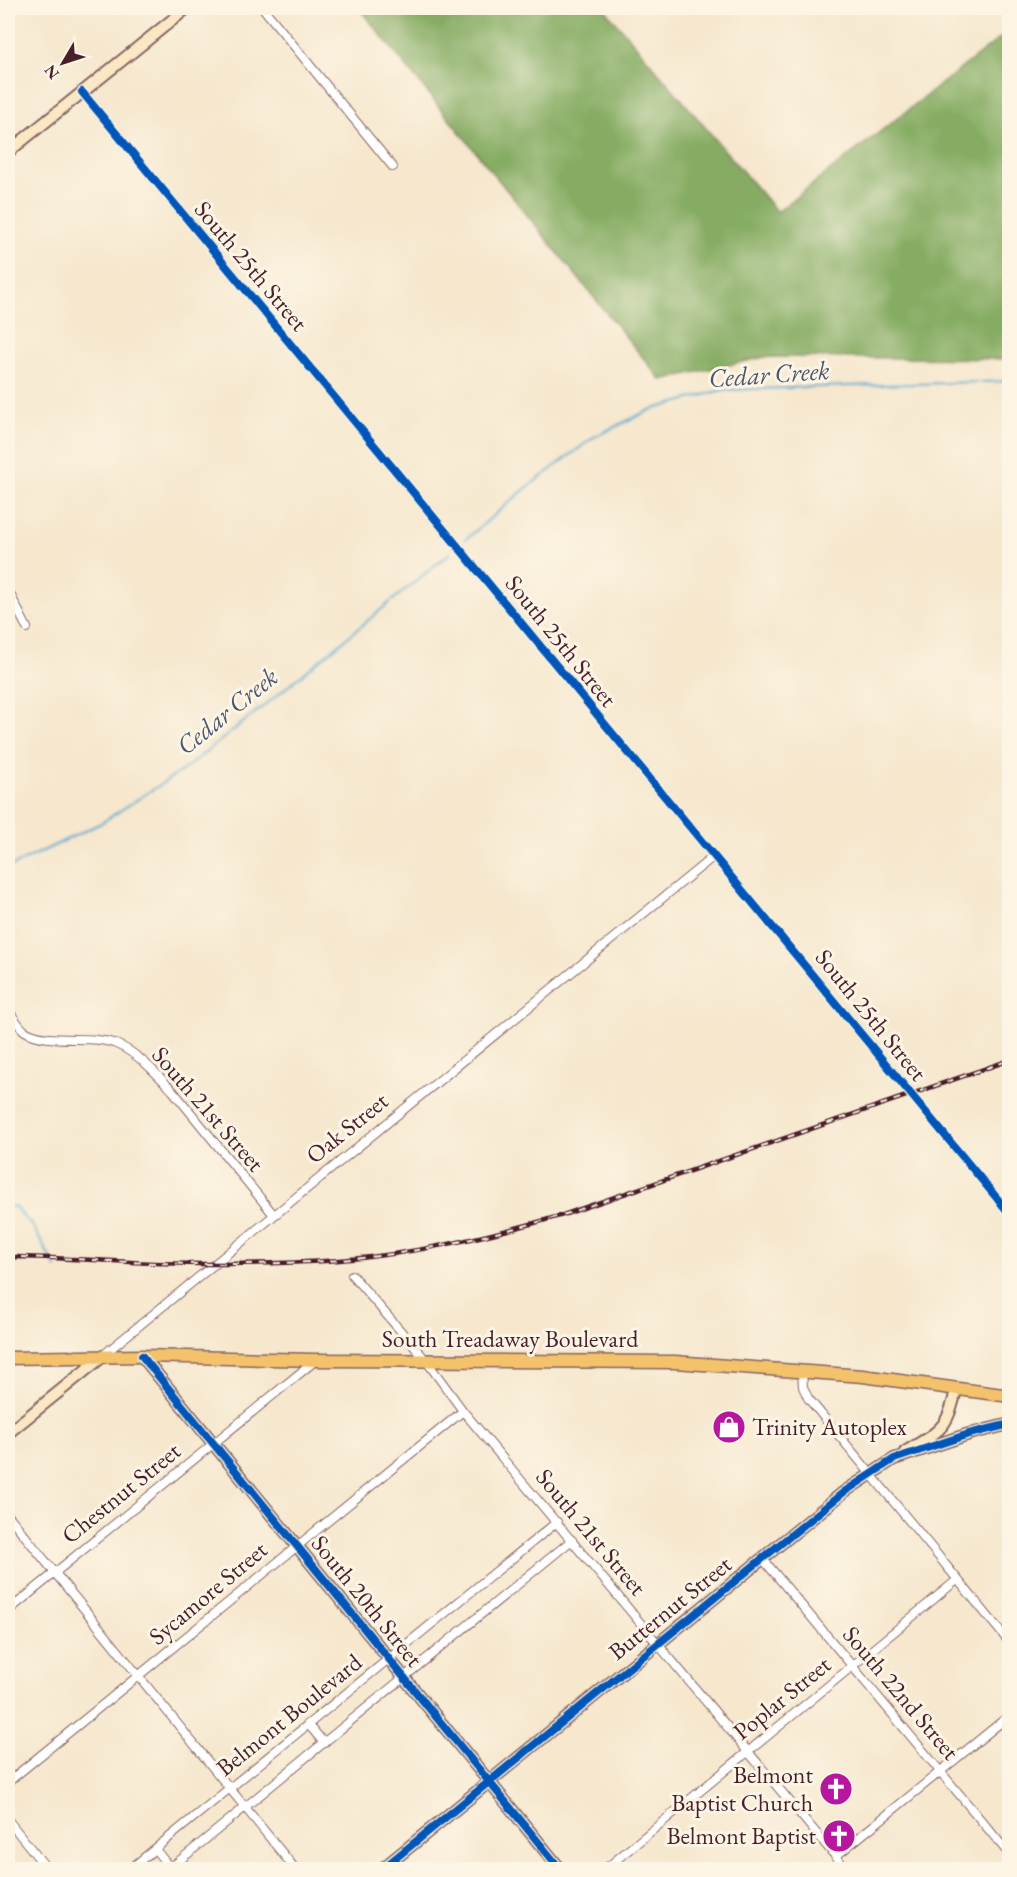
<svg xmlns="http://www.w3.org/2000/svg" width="1017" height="1877" viewBox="0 0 1017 1877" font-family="'EB Garamond',serif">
	<rect width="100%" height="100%" fill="#fcf5e5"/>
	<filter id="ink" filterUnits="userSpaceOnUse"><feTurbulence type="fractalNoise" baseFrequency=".0167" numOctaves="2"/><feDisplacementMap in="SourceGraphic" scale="12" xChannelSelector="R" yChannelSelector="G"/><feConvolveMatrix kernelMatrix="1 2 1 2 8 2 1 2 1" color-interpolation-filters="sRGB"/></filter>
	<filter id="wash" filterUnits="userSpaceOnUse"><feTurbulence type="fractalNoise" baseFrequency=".008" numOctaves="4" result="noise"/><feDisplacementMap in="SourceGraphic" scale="24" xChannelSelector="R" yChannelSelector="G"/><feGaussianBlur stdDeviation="1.35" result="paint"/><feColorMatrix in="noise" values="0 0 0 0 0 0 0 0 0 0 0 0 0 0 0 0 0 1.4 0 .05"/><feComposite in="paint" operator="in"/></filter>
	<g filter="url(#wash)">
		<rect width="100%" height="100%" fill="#f6e7cd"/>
		<path fill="#85ac62" stroke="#686646" stroke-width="1.5" d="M359,8H604L777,212L1009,31V359L765,357L661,380Z"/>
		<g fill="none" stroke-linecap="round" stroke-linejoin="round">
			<g stroke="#51a6cd" stroke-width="2">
				<path d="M466,539L525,489L594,437L650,410L722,390L1010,381"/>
				<path d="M8,868L101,823L186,768L270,701L450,553"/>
				<path d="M8,1207L14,1206L33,1227L56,1268"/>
			</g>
		</g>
	</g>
	<g filter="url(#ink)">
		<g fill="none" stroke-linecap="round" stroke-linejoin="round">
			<g stroke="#866564" stroke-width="10">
				<g id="street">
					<path d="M263,8L393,167"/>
					<path d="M82,92L1010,1214"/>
					<path d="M8,590L27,628"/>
					<path d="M8,1010C13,1016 19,1027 25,1031C47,1045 92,1034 116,1044C138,1053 157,1074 173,1091L274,1215"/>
					<path d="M352,1275L425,1359L463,1411L847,1870"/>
					<path d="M102,1356L714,856"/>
					<path d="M802,1372L803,1387L808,1398L1010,1643"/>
					<path d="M8,1515L296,1870"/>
					<path d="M762,1558L1010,1855"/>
					<path d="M8,1611L316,1360"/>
					<path d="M308,1724L324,1743"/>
					<path d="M8,1782L463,1411"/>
					<path d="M8,1820L48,1870"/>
					<path d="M155,1849L170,1868"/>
					<path d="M836,1856L1010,1715"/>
					<path d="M129,1870L557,1522"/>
					<path d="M168,1870L572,1540"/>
					<path d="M604,1870L957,1580"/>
				</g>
			</g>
			<g stroke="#866564" stroke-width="14">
				<g id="secondary">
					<path d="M8,152L187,8"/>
					<path d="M142,1356L561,1870"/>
					<path d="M8,1433L102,1357"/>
					<path d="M905,1452C938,1431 948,1431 956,1389"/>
					<path d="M381,1870L844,1492L894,1459L969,1434L1010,1424"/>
				</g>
			</g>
			<g stroke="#866564" stroke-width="15">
				<path id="primary" d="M8,1358L142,1356L316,1360L675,1362L863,1376L1010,1396"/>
			</g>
			<use href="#street" stroke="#fff" stroke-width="8"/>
			<use href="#secondary" stroke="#fae7c3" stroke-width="10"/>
			<use href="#primary" stroke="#f3c26a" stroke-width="12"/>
			<g stroke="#4a1f2b" stroke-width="4.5">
				<path id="rail" d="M8,1257C48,1257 89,1260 130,1262C200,1265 270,1265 340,1260C416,1254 490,1236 563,1215L1010,1060"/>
			</g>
			<use href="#rail" stroke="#fcf5e5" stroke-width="2" stroke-dasharray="7" stroke-linecap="butt"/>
			<g stroke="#fcf5e5" stroke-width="11">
				<g id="cycleway">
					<path d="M82,92L1010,1214"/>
					<path d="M142,1356L561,1870"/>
					<path d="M381,1870L844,1492L894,1459L969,1434L1010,1424"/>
				</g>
			</g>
			<use href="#cycleway" stroke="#0057b8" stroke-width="8"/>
		</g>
	</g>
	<defs>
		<g id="shop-disc" transform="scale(1.725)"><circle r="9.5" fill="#b5179e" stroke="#fcf5e5"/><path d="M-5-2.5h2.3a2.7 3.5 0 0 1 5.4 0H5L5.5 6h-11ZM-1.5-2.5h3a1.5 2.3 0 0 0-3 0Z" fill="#fff"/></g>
		<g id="church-disc" transform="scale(1.725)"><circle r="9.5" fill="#b5179e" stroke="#fcf5e5"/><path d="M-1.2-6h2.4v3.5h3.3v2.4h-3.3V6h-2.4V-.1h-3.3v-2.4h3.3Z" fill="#fff"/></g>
	</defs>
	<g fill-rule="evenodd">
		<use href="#shop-disc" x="729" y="1427"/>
		<use href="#church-disc" x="836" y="1789"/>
		<use href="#church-disc" x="839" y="1836"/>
	</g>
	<g text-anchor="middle" stroke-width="6" stroke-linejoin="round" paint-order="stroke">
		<g font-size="24" fill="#4a1f2b" stroke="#fcf5e5">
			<text transform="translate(251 266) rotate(50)" y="8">South 25th Street</text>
			<text transform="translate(561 641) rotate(51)" y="8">South 25th Street</text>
			<text transform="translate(871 1015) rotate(51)" y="8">South 25th Street</text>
			<text transform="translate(208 1109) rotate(49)" y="8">South 21st Street</text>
			<text transform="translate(347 1128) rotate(-39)" y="8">Oak Street</text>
			<text x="510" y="1347">South Treadaway Boulevard</text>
			<text transform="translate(121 1493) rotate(-39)" y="8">Chestnut Street</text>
			<text transform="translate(591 1532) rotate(50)" y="8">South 21st Street</text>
			<text transform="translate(208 1593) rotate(-40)" y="8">Sycamore Street</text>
			<text transform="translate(367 1601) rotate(51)" y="8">South 20th Street</text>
			<text transform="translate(670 1608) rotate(-39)" y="8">Butternut Street</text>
			<text transform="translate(901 1693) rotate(50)" y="8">South 22nd Street</text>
			<text transform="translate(782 1698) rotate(-39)" y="8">Poplar Street</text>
			<text transform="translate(289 1715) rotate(-39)" y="8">Belmont Boulevard</text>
		</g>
		<g font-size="24" fill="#4a1f2b" stroke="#fcf5e5" text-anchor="end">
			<text x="752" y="1435" text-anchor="start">Trinity Autoplex</text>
			<text x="813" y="1783">Belmont<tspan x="813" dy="28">Baptist Church</tspan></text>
			<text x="816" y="1844">Belmont Baptist</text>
		</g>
		<g font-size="26" font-style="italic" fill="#4d556c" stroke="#fcf5e5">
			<text transform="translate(769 374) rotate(-4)" y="9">Cedar Creek</text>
			<text transform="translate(227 711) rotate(-39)" y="9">Cedar Creek</text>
		</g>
	</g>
	<rect width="1017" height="1877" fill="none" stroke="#fcf5e5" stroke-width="30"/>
	<g transform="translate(63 63) rotate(231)" stroke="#fcf5e5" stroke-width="4.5" paint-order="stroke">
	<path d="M0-4.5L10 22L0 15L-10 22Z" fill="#4a1f2b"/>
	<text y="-9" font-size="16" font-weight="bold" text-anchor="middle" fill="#4a1f2b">N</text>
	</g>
</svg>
